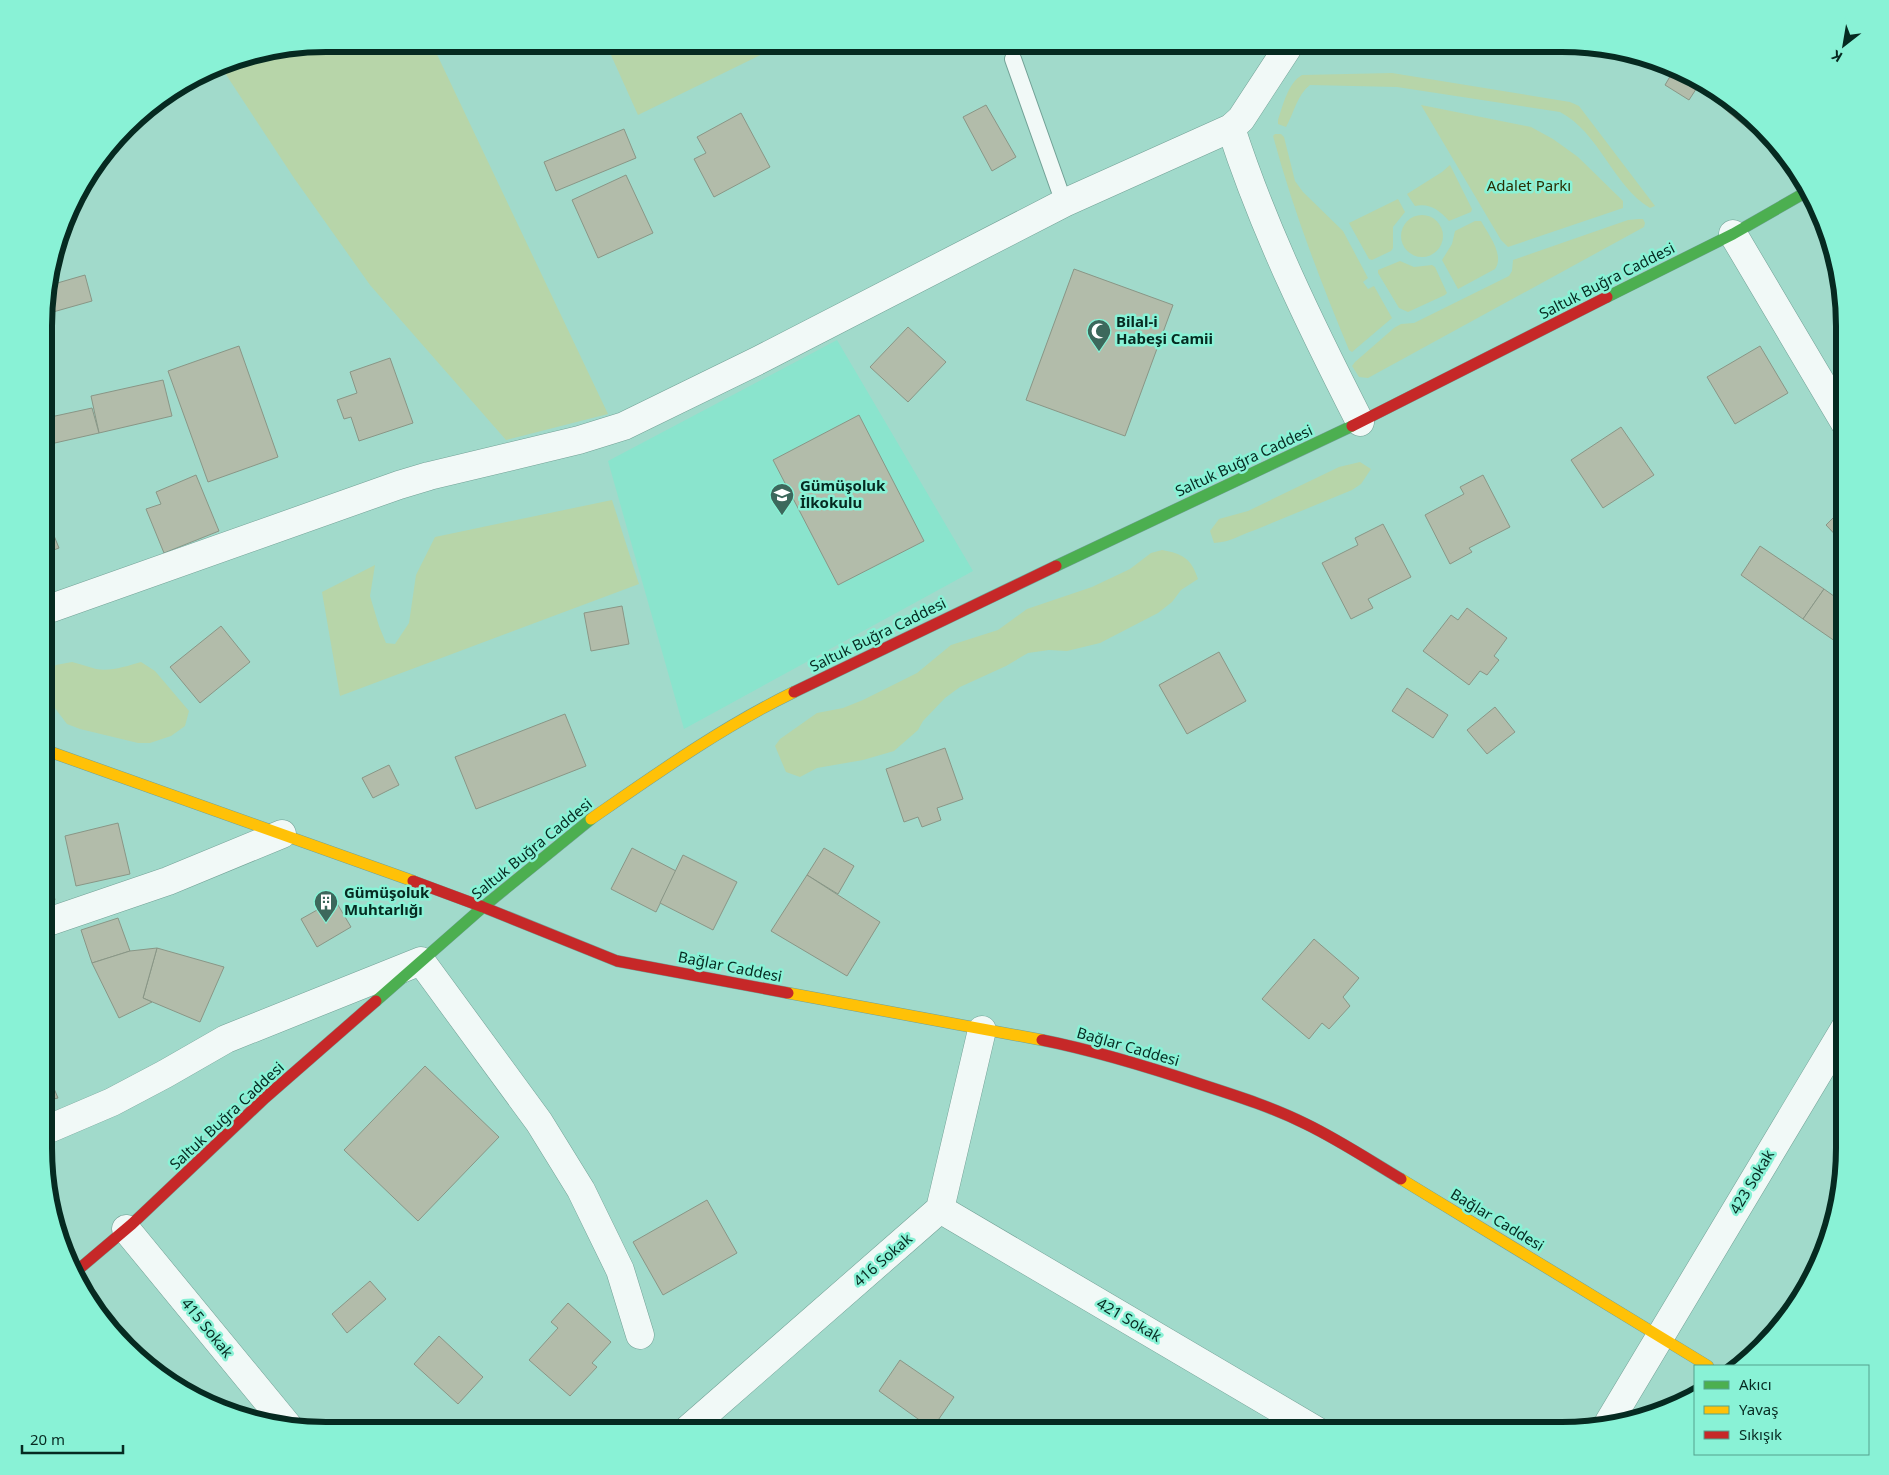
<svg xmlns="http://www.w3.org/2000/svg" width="1889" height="1475" viewBox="0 0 1889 1475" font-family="'Noto Sans',sans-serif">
	<rect width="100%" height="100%" fill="#a1dacb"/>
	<path fill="#8ae4cd" d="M837,340L973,571L684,729L608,461Z"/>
	<g fill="#b7d5a9">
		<path d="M327,44H432L608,414L506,440L370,285L294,178L221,67L235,59Z"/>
		<path d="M606,44H783L638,115Z"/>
		<path d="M1392,73L1570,102L1579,106L1655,206L1650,208C1613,186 1599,132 1560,112L1397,87L1310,85C1297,95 1294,113 1286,127L1278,124V120C1283,105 1288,83 1302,75Z"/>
		<path d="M1421,105L1531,127L1553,139L1578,157L1623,201V208L1508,247L1501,240Z"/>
		<path d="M1275,134H1281L1284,137L1295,181L1303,192L1343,231L1368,278L1363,282L1368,289L1374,286L1392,318L1352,352L1349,350C1320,280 1293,210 1273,136Z"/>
		<path d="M1450,165L1472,209L1471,212L1449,221C1439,210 1430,203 1415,206L1407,194L1442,172Z"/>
		<path d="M1398,199L1405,212L1393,227V248L1391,251L1372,260L1369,259L1349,223Z"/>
		<circle cx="1422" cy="236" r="21"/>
		<path d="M1639,219H1643L1645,223L1644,227L1368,378L1359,377L1352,366L1355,362L1394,328L1401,324L1414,323L1509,276L1512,271L1513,260L1628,220Z"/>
		<path d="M1475,221H1481C1488,234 1505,255 1495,269L1458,289L1442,260L1452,244L1455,231Z"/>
		<path d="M1400,261L1414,267L1432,265L1435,267L1447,293L1445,295L1408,312L1399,308L1378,273V270Z"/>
		<path d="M1360,462L1371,469L1361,484L1352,490L1255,530C1239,535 1232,542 1214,543L1210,531L1219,519L1248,511L1339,467Z"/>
		<path d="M612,500L639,584L340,696L322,592L375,565L370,596L379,626L386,643L395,644L409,623L416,575L435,537Z"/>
		<path d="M1162,550C1183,554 1191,558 1198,579L1181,590L1172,602L1158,613L1100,643L1067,651L1049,650L1028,653L1006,666L960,687L945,698L923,721L918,730L894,751L863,760L817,768L800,777L786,772L775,746L780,739L817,713L843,708L863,700L917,673L951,645L998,630L1027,609L1092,587L1130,569L1151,553Z"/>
		<path d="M72,662C81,664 88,667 96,669C110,672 127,666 141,662L155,671L189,711L185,726L171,736L150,743H138L80,729L67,724L45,695V675L56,665Z"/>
	</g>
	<g fill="#b2bcaa" stroke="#899686">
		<path d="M969,44H991L973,53Z"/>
		<path d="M1675,68L1700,83L1689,100L1665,85Z"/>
		<path d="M1719,95L1749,114L1763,132L1758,137L1714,100Z"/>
		<path d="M986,105L1016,157L992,171L963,117Z"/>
		<path d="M741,113L770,167L714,197L694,159L706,153L697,137Z"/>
		<path d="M624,129L636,158L556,191L544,162Z"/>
		<path d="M626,175L653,233L598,258L572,200Z"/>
		<path d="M1074,269L1173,305L1125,436L1026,400Z"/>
		<path d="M85,275L92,301L46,314L47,286Z"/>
		<path d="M908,327L946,362L908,402L870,367Z"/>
		<path d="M239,346L278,457L208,482L168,371Z"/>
		<path d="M1760,346L1788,393L1735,424L1707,377Z"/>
		<path d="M390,358L413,423L359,441L351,417L344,419L337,400L357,393L350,372Z"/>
		<path d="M163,380L172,416L99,433L91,396Z"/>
		<path d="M92,408L99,433L46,445V418Z"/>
		<path d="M859,415L924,541L838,585L773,460Z"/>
		<path d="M1621,427L1654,475L1603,508L1571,460Z"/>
		<path d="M196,475L219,531L164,553L146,509L161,504L156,492Z"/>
		<path d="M1483,475L1510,527L1469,548L1472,552L1450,564L1425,515L1464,494L1460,487Z"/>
		<path d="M1845,506V545L1826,525Z"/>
		<path d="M46,516L59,548L46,553Z"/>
		<path d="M1383,524L1411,577L1368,599L1373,608L1351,619L1322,563L1358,545L1355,538Z"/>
		<path d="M1760,546L1824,589L1803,619L1741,575Z"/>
		<path d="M1824,589L1845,604V648L1803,619Z"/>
		<path d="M622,606L629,644L591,651L584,613Z"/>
		<path d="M1467,608L1507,638L1494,656L1499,660L1487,675L1480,671L1469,685L1423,651L1451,615L1458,620Z"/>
		<path d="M221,626L250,662L200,703L170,667Z"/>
		<path d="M1219,652L1246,701L1187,734L1159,685Z"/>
		<path d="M1407,688L1448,715L1433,738L1392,711Z"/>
		<path d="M1495,707L1515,732L1487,754L1467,730Z"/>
		<path d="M565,714L586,766L476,809L455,757Z"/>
		<path d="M945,748L963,799L937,808L941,820L922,827L918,817L904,822L886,769Z"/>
		<path d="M389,765L399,785L373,798L362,778Z"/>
		<path d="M118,823L130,874L76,886L65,836Z"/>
		<path d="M632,848L676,871L656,912L611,889Z"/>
		<path d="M824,848L854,866L838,894L807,875Z"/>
		<path d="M45,854L55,900L45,902Z"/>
		<path d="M683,855L737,882L713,930L660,903Z"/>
		<path d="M807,875L880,922L847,976L771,931Z"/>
		<path d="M335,900L351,927L317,947L301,919Z"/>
		<path d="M118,918L130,951L92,963L81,930Z"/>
		<path d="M1314,939L1359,978L1343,997L1350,1006L1329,1029L1322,1023L1309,1039L1262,999Z"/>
		<path d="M157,948L224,967L200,1022L143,998Z"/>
		<path d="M157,948L143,998L152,1002L119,1018L92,963L130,951Z"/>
		<path d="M425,1066L499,1137L418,1221L344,1150Z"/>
		<path d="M45,1067L58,1098L45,1101Z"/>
		<path d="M707,1200L737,1253L663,1295L633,1242Z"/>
		<path d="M370,1281L386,1299L347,1333L332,1314Z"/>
		<path d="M568,1303L611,1342L592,1363L597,1367L570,1396L529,1360L558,1328L551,1322Z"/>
		<path d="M439,1336L483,1377L458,1404L414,1364Z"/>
		<path d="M900,1360L954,1397L932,1429L879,1391Z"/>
	</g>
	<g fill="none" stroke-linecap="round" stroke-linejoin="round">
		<g stroke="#72a196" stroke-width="18">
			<path id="lane" d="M1013,59L1064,203"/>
		</g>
		<g stroke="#72a196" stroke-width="29">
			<g id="street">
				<path d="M1231,128C1264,230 1311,326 1360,422"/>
				<path d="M1733,234L1845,423"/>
				<path d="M46,610L399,485L429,476L579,440L624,426L759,360L1064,203L1231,128L1241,119L1290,44"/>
				<path d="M45,923L168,881L282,834"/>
				<path d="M44,1131L112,1102L165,1074L226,1039L421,961L539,1122L581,1190L620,1270L640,1335"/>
				<path d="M940,1209L1317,1431"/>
				<path d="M126,1229L288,1426"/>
				<path d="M1609,1422L1845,1028"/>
				<path d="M686,1431L940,1209L982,1030"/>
			</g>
		</g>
		<g stroke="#72a196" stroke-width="12">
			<g id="fast">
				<path d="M1607,297L1733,234L1808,191"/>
				<path d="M1056,566L1352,426"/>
				<path d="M376,1001L483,907L591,819"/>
			</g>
		</g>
		<g stroke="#72a196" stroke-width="12">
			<g id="slow">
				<path d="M45,750L413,881"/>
				<path d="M591,819C656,774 722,727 794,692"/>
				<path d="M788,993L1042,1040"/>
				<path d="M1401,1179L1708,1366"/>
			</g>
		</g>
		<g stroke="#72a196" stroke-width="12">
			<g id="jam">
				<path d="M1352,426L1607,297"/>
				<path d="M794,692L1056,566"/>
				<path d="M413,881L483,907L617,961L788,993"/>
				<path d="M1042,1040C1098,1051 1152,1068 1206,1086C1240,1097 1274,1108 1306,1124C1339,1140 1369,1160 1401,1179"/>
				<path d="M73,1274L132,1224L265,1098L376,1001"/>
			</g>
		</g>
		<use href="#lane" stroke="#f1f9f7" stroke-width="16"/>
		<use href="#street" stroke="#f1f9f7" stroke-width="28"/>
		<use href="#fast" stroke="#4caf50" stroke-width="11"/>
		<use href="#slow" stroke="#ffc107" stroke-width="11"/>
		<use href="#jam" stroke="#c62828" stroke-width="11"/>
	</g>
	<defs>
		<g id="mosque-pin" transform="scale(1.25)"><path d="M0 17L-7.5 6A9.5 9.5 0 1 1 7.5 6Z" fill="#3c685c" stroke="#89f2d6"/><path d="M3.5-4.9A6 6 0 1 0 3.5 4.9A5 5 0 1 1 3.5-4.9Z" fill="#fff"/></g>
		<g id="school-pin" transform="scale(1.25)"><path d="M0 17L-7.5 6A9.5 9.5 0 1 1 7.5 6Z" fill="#3c685c" stroke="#89f2d6"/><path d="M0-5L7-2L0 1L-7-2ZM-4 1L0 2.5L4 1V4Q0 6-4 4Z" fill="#fff"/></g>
		<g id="building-pin" transform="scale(1.25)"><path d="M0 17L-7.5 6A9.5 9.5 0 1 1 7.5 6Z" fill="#3c685c" stroke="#89f2d6"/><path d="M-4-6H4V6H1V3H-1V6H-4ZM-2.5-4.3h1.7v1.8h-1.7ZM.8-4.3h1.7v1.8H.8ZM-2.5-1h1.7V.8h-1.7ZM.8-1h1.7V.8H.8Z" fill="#fff"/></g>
	</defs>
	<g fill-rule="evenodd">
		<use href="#mosque-pin" x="1099" y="331"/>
		<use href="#school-pin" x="782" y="495"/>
		<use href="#building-pin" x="326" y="902"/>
	</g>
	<g text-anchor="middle" stroke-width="5" stroke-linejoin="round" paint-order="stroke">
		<g font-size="15" fill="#2a2d03" stroke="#89f2d6">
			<text x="1529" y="191">Adalet Parkı</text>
		</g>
		<g font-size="15" fill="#062a21" stroke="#89f2d6">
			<text transform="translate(1607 281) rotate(-27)" y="5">Saltuk Buğra Caddesi</text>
			<text transform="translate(1244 461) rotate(-25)" y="5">Saltuk Buğra Caddesi</text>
			<text transform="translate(878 635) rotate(-26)" y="5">Saltuk Buğra Caddesi</text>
			<text transform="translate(532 849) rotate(-39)" y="5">Saltuk Buğra Caddesi</text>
			<text transform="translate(730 967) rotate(11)" y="5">Bağlar Caddesi</text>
			<text transform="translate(1128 1047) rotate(16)" y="5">Bağlar Caddesi</text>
			<text transform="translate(227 1116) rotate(-43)" y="5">Saltuk Buğra Caddesi</text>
			<text transform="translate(1752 1182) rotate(-59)" y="5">423 Sokak</text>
			<text transform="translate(1497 1220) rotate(31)" y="5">Bağlar Caddesi</text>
			<text transform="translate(883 1260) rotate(-41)" y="5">416 Sokak</text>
			<text transform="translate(1129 1320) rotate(30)" y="5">421 Sokak</text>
			<text transform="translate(207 1328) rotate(51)" y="5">415 Sokak</text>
		</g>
		<g font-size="15" font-weight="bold" fill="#062a21" stroke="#89f2d6" text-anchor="start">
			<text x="1116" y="327">Bilal-i<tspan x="1116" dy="17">Habeşi Camii</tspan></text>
			<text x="800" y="491">Gümüşoluk<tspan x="800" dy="17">İlkokulu</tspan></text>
			<text x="344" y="898">Gümüşoluk<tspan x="344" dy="17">Muhtarlığı</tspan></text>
		</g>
	</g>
	<path d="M0 0H1889V1475H0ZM326 52H1562A274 274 0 0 1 1836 326V1148A274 274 0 0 1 1562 1422H326A274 274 0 0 1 52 1148V326A274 274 0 0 1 326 52Z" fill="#89f2d6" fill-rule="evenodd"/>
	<path fill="none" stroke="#062a21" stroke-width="6" d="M326 52H1562A274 274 0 0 1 1836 326V1148A274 274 0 0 1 1562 1422H326A274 274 0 0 1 52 1148V326A274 274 0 0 1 326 52Z"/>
	<rect x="1694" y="1365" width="175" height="90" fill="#89f2d6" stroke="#55a28e"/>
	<rect x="1704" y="1381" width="25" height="8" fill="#4caf50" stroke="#55a28e"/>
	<text x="1739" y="1390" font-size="15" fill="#062a21">Akıcı</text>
	<rect x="1704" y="1406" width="25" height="8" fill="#ffc107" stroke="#55a28e"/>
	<text x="1739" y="1415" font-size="15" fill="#062a21">Yavaş</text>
	<rect x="1704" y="1431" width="25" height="8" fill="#c62828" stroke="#55a28e"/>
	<text x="1739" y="1440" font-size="15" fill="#062a21">Sıkışık</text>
	<g transform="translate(1844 45) rotate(211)" stroke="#89f2d6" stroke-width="4" paint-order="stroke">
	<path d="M0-4L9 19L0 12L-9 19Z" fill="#062a21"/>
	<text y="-8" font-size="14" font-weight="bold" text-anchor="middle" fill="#062a21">K</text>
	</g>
	<path d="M22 1445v8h101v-8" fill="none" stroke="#062a21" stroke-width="2.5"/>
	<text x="30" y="1445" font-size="15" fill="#062a21" stroke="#89f2d6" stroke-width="4" paint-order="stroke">20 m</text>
</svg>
